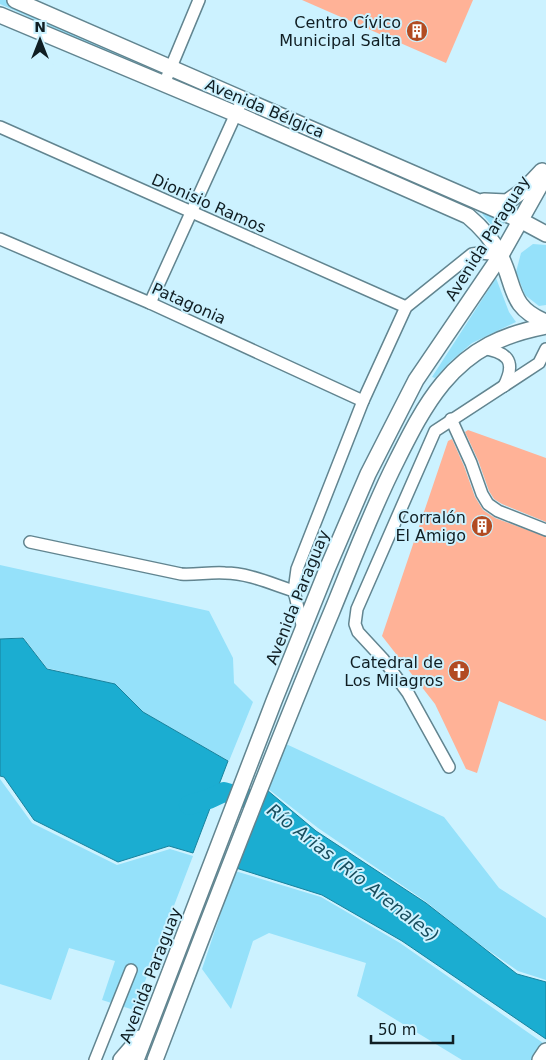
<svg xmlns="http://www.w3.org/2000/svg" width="546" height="1060" viewBox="0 0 546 1060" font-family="'DejaVu Sans',sans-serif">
	<rect width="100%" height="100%" fill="#ccf2ff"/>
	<g fill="#95e1fa">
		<path d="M0,0H6L152,65L153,69L148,70L0,4Z"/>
		<path d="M250,109L463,201L464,204L462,206L248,113Z"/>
		<path d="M481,210L506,220L498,233L483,215Z"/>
		<path d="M533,244L546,245V305L539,306L525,295L516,272L521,253Z"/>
		<path d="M496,278L509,312L516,322L472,343L451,361L435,378L432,377Z"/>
		<path d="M0,565L209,611L233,658L234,683L253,702L229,761L143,712L115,684L47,668L23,637L0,639Z"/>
		<path d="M286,744L444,817L499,888L546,918V980L518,971L475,941L425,901L318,828L267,788Z"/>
		<path d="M0,779L32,823L117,865L170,849L193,856L134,1010L102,1000L115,961L69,948L51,1000L0,984Z"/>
		<path d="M235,871L321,897L400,943L546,1045V1060H462L357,996L366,963L269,933L253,941L231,1009L202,969Z"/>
	</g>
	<g fill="#1badd1" stroke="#18829d">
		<path d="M23,638L47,669L115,684L143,712L228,761L193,853L169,846L118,862L34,820L4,777L0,776V639Z"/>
		<path d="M267,790L316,831L426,903L517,974L546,982V1039L402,941L322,895L236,868Z"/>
	</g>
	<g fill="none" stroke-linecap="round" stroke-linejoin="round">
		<path stroke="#1badd1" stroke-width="20" d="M189,805L209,799L224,792L265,804L272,809"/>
	</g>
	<g fill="#ffb297">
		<path d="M302,0H473L446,63Z"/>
		<path d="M468,430L546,458V522L502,504L494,499L489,491L478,460L465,432Z"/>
		<path d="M452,439L464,466L475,497L483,510L495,518L546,537V721L499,701L477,773L466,769L435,704L382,636L448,441Z"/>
	</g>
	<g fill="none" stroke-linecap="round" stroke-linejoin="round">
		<g stroke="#628590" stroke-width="14">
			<g id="minor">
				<path d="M164,84L199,0"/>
				<path d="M0,127L406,307"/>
				<path d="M0,239L150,303L363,401"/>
				<path d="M150,303L239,107"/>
				<path d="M481,348C507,352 517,360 504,386"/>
				<path d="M451,419L471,463L482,494L488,504L498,511L546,530"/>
				<path d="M30,542L181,574C195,575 210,572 225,573C248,573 272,584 294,591"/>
				<path d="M303,629L294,591L297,569L363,401L406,307L472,254L480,253L501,255"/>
				<path d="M449,767L408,693L383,659L358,632L355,624L357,609L435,431L539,363L546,349"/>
				<path d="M95,1060L131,970"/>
			</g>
		</g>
		<g stroke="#628590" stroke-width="18">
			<g id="major">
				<path d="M15,0L520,220L546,234"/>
				<path d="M0,15L236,114L468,216C481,227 493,240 500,255C516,286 508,307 546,322"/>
				<path d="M484,201L507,202L525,189L542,171"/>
				<path d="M121,1060L140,1038"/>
				<path d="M136,1060L274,701L328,567L368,474L416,380L501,255L546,175"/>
				<path d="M155,1060C212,910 270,759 332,611C353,560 372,509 397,460C410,434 424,406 443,383C471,349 504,334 546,326"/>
				<path d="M540,1060L546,1051"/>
			</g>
		</g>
		<use href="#minor" stroke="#fff" stroke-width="11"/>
		<use href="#major" stroke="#fff" stroke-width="15"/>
	</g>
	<defs>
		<g id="building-disc" transform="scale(1.125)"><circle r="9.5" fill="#b24b22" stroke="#ccf2ff"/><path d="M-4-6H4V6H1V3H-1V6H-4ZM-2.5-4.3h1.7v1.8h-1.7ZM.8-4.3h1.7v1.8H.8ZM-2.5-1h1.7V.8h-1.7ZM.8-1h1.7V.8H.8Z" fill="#fff"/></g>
		<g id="church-disc" transform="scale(1.125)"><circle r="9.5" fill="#b24b22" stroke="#ccf2ff"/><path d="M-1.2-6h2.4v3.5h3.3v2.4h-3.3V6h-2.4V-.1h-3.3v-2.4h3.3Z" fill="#fff"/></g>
	</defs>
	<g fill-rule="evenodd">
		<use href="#building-disc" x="417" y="31"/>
		<use href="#building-disc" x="482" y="526"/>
		<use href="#church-disc" x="459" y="671"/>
	</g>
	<g text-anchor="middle" stroke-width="4" stroke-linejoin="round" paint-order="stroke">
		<g font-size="16" fill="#101e23" stroke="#ccf2ff" text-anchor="end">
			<text x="401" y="28">Centro Cívico<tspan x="401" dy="18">Municipal Salta</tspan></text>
			<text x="466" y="523">Corralón<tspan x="466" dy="18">El Amigo</tspan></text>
			<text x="443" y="668">Catedral de<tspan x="443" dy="18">Los Milagros</tspan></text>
		</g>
		<g font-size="16" fill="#101e23" stroke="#ccf2ff">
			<text transform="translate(265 108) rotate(23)" y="6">Avenida Bélgica</text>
			<text transform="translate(209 203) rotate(24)" y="6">Dionisio Ramos</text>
			<text transform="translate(487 238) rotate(-58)" y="6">Avenida Paraguay</text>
			<text transform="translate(189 303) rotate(24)" y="6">Patagonia</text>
			<text transform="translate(297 597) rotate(-68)" y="6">Avenida Paraguay</text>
			<text transform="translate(150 975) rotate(-69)" y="6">Avenida Paraguay</text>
		</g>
		<g font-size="18" font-style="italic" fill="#194e5e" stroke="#ccf2ff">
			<text transform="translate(353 873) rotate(38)" y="6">Río Arias (Río Arenales)</text>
		</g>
	</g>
	<g transform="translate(40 40)" stroke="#ccf2ff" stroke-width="4" paint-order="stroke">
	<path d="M0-4L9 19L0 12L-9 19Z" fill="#101e23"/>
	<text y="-8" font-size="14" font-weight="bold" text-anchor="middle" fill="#101e23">N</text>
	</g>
	<path d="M371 1035v8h82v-8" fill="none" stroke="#101e23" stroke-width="2.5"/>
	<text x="378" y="1035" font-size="15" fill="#101e23" stroke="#ccf2ff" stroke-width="4" paint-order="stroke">50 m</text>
</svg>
